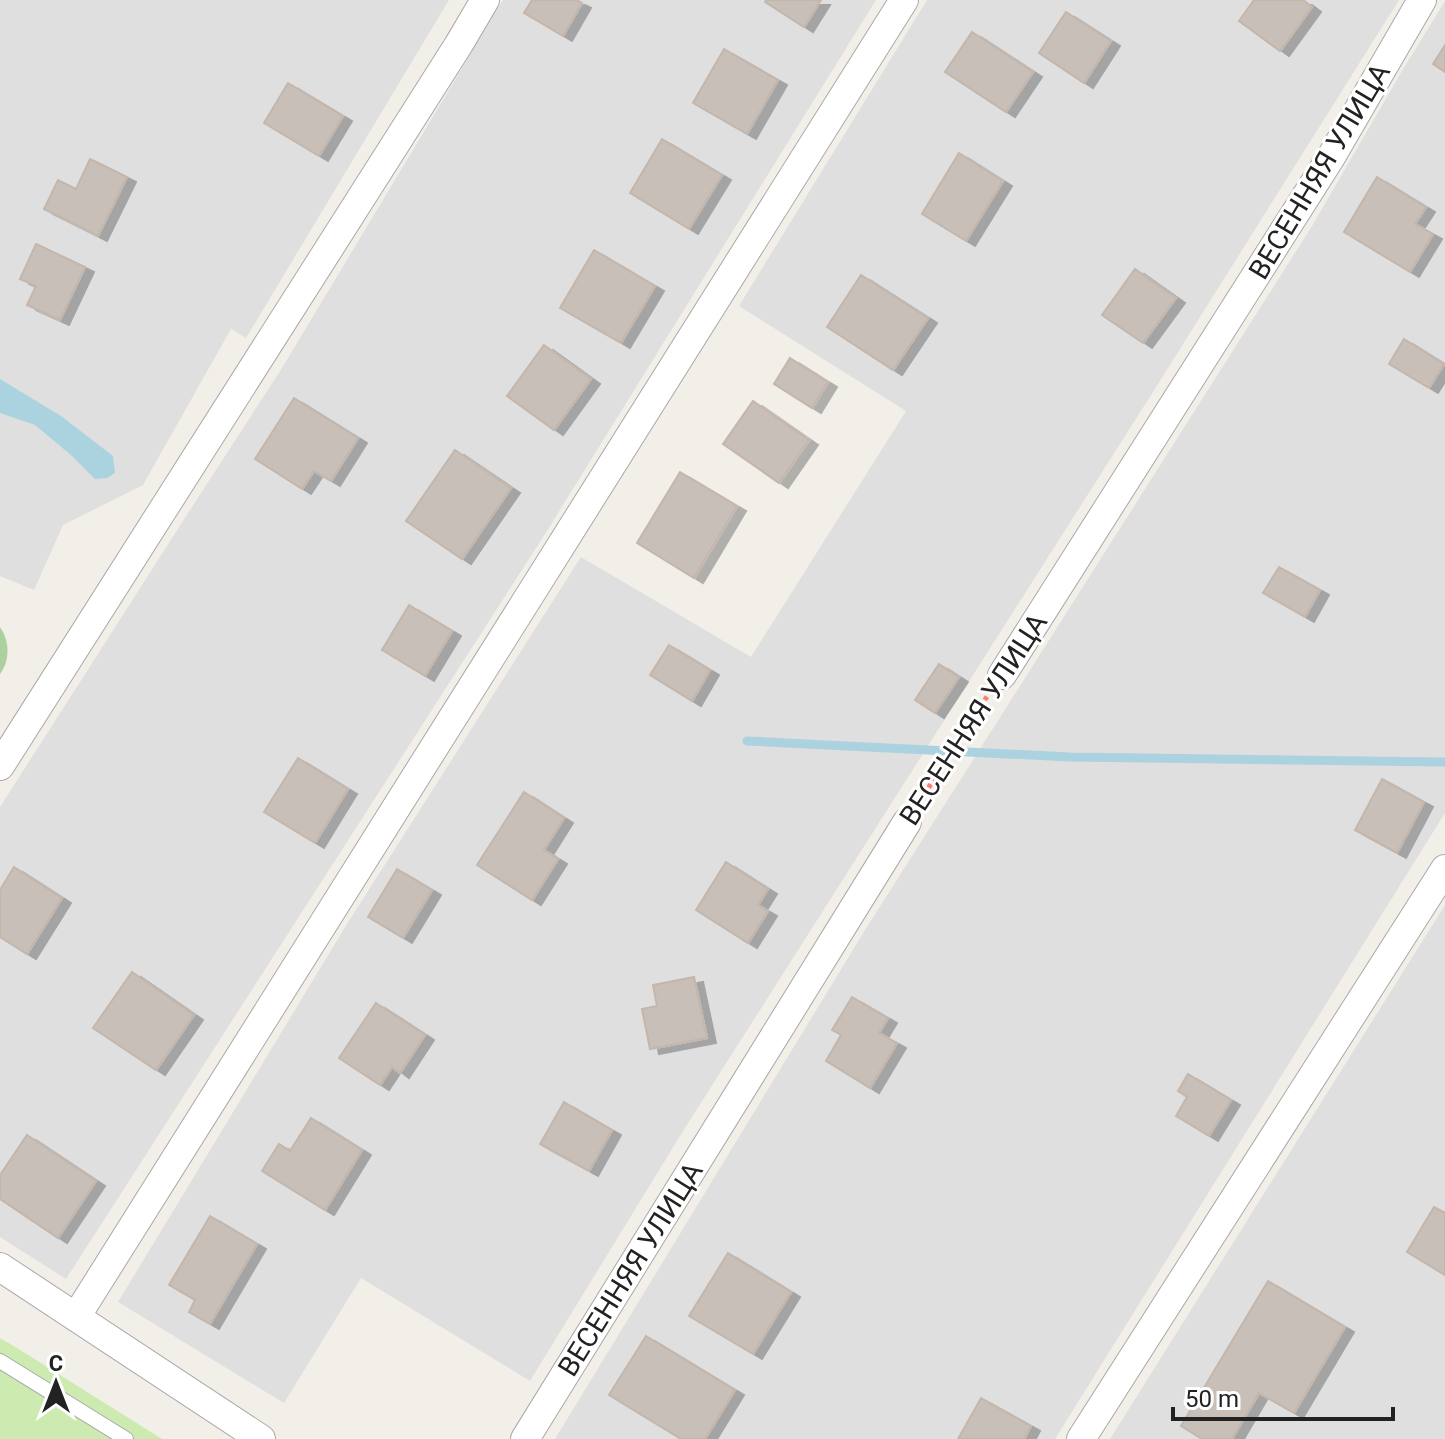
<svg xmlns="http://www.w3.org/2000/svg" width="1445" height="1439" viewBox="0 0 1445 1439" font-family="Roboto,sans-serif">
	<defs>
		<filter id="shadow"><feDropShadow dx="9" dy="5" stdDeviation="0" flood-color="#0004"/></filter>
	</defs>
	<rect width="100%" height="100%" fill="#f2efe9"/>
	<g fill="#e0dfdf">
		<path d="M0,0H449L246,338L231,329L143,485L63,525L34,590L0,576Z"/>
		<path d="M503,0H876L545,534L66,1279L0,1237V807L190,510L282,368Z"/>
		<path d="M927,0H1399L1153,392L683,1131L530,1381L361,1278L284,1403L118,1302L347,924L581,557L751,657L906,411L739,306Z"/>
		<path d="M1445,1V813L1055,1439H555L865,930L1312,226L1402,71Z"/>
		<path d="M1445,905V1439H1110Z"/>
	</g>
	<path fill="#cdebb0" d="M0,1338L17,1348L162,1439H0Z"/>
	<path fill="#add19e" d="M0,627C10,641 10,661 0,674Z"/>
	<path fill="#aad3df" d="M0,379L61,416L113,456L115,473L107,478L95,479L71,455L35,425L0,413Z"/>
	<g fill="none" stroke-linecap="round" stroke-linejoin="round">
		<path stroke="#aad3df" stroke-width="9" d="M747,741L1070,757L1445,762"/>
	</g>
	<g fill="#c7bfb8" stroke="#c4b6ab" stroke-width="2" filter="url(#shadow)">
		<path d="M532,0H576L582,3L563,36L524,13Z"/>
		<path d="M766,0H821L804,27L765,2Z"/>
		<path d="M1254,0H1303L1312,7L1280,51L1239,21Z"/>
		<path d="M1066,12L1111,41L1084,83L1039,53Z"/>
		<path d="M972,32L1033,72L1006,112L945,72Z"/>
		<path d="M1445,45V72L1433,64Z"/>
		<path d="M724,49L778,80L747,134L693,103Z"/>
		<path d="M288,83L343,116L319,156L264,123Z"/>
		<path d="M662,139L722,175L689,229L630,193Z"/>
		<path d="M959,153L1003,181L966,241L922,214Z"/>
		<path d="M90,159L127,177L98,236L44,209L58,180L76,189Z"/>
		<path d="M1377,177L1426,207L1415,224L1433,234L1410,272L1344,232Z"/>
		<path d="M36,244L85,267L60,320L27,305L36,286L20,279Z"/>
		<path d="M594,250L655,286L621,343L560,308Z"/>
		<path d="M1135,269L1176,298L1143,343L1102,315Z"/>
		<path d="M861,275L928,318L893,370L827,327Z"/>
		<path d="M1404,339L1444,364L1429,388L1389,364Z"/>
		<path d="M544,345L591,379L554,430L507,396Z"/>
		<path d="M790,358L828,382L812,408L774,384Z"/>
		<path d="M294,398L358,438L331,481L314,471L302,489L255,459Z"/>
		<path d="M753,401L809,440L779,483L723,444Z"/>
		<path d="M455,450L511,488L462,559L406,521Z"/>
		<path d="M680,472L737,506L694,578L637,543Z"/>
		<path d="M1279,567L1320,590L1305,617L1263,593Z"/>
		<path d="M409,605L452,631L425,676L382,650Z"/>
		<path d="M669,645L710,670L692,701L650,675Z"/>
		<path d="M939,664L959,677L935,713L915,700Z"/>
		<path d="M298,758L348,789L315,843L264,812Z"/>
		<path d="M1382,779L1424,802L1397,853L1355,830Z"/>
		<path d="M524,792L564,818L544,850L558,859L532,900L477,865Z"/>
		<path d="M726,862L768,889L758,905L768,911L748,943L696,910Z"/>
		<path d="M14,867L62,898L27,954L0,937V890Z"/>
		<path d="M397,869L432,890L403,938L368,917Z"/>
		<path d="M132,972L194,1015L156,1070L93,1028Z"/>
		<path d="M694,977L707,1038L650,1049L642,1009L657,1006L653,985Z"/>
		<path d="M852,997L888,1018L879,1033L897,1043L870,1088L826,1061L841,1035L832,1030Z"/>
		<path d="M376,1003L425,1035L400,1073L392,1067L380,1085L339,1058Z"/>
		<path d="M1188,1074L1231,1100L1209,1136L1176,1116L1187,1097L1178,1091Z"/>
		<path d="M564,1102L612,1130L589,1171L540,1144Z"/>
		<path d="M311,1118L362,1150L325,1210L262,1171L279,1144L290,1151Z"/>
		<path d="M27,1135L96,1181L58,1238L0,1199V1175Z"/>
		<path d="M1434,1207L1445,1213V1275L1407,1252Z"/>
		<path d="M210,1216L257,1244L210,1324L189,1312L195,1300L169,1285Z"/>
		<path d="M728,1253L791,1292L753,1354L689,1316Z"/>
		<path d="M1268,1281L1345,1327L1294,1413L1259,1393L1232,1439H1202L1181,1426Z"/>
		<path d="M646,1336L735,1390L705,1439H681L609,1395Z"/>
		<path d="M981,1398L1031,1426L1024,1439H958Z"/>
	</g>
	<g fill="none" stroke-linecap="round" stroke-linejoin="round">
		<g stroke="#a9a9a9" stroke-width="16">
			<path id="lane" d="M0,1361L126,1439"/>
		</g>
		<g stroke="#a9a9a9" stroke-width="30">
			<g id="street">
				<path d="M1002,675L1331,157L1422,0"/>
				<path d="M0,766L459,44L485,0"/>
				<path d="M0,1267L261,1439"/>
				<path d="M76,1317L904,0"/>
				<path d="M525,1439L907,822"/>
				<path d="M1081,1439L1445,869"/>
			</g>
		</g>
		<path stroke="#fa8072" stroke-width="5" stroke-dasharray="4 4" stroke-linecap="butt" d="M920,801L988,695"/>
		<use href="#lane" stroke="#fff" stroke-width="14"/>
		<use href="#street" stroke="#fff" stroke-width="28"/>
	</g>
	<g text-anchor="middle" stroke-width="6" stroke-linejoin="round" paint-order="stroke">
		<g font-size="28" fill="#222" stroke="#fff">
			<text transform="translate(1319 171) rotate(-59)" y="10">ВЕСЕННЯЯ УЛИЦА</text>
			<text transform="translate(973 719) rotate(-57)" y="10">ВЕСЕННЯЯ УЛИЦА</text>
			<text transform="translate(630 1269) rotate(-58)" y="10">ВЕСЕННЯЯ УЛИЦА</text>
		</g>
	</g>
	<g transform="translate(56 1383)" stroke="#ffffff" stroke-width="6" paint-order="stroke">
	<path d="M0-6L14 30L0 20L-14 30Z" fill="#222222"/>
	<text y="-12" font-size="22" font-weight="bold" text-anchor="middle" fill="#222222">С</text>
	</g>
	<path d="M1173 1407v12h220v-12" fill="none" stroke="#222222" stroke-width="4"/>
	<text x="1185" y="1407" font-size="24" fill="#222222" stroke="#ffffff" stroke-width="6" paint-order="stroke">50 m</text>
</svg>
